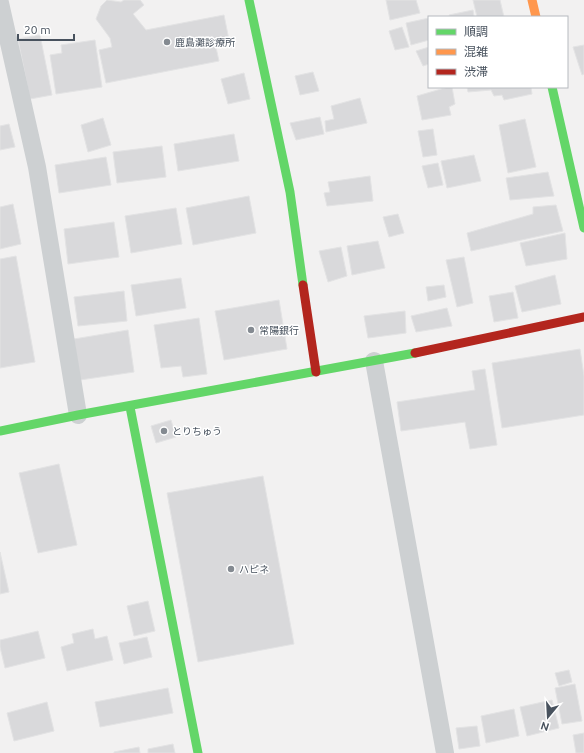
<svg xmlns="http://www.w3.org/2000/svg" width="584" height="753" viewBox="0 0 584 753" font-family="Ubuntu,'Noto Sans JP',sans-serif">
	<rect width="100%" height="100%" fill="#f2f1f1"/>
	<g fill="#d9d9db" stroke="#e3e3e4">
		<path d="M107,0L121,2L124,0H140L144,5L133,14L146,30L224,15L229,40L215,43L219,61L106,83L99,50L112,47L110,38L96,19L101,6Z"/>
		<path d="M386,0H416L420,13L390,20Z"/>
		<path d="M473,0H500L504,17H477Z"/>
		<path d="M473,10L474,17H450L449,15Z"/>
		<path d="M429,18V40L411,45L406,23Z"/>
		<path d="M402,27L409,47L395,50L389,31Z"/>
		<path d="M40,35L52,95L30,99L18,39Z"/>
		<path d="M95,40L102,87L56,94L50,55L62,53L61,45Z"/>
		<path d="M584,45V74L582,75L573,47Z"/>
		<path d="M429,47V64L423,66L416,51Z"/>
		<path d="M313,72L319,91L300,95L295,76Z"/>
		<path d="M244,73L250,99L228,104L221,79Z"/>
		<path d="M448,87H452L455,104L449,107L451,115L422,120L417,96Z"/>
		<path d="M467,87H531L532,94L504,100L502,95L494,96L491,90L468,92Z"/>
		<path d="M360,98L367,123L326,132L325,121L334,119L331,106Z"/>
		<path d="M320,117L324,134L296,140L290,123Z"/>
		<path d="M103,118L111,145L88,152L81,125Z"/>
		<path d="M525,119L536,167L508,173L499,125Z"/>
		<path d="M9,124L15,147L0,150V126Z"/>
		<path d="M433,129L437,155L423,157L418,131Z"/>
		<path d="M234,134L239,161L178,171L174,144Z"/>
		<path d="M162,146L166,177L117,183L113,152Z"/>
		<path d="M474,155L481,181L447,188L441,161Z"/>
		<path d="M106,157L111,185L59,193L55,165Z"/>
		<path d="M438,163L443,185L428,188L422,166Z"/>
		<path d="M548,172L554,196L510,200L506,178Z"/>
		<path d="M370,176L373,201L327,206L324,193L330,192L328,182Z"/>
		<path d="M249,196L256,233L193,245L186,208Z"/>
		<path d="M13,204L21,244L0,249V207Z"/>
		<path d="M556,205L563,231L471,251L467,233L533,214V207Z"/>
		<path d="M176,208L182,244L131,253L125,216Z"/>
		<path d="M398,214L404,233L389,237L383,217Z"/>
		<path d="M114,222L119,257L68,264L64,229Z"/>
		<path d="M565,233L567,259L526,266L520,243Z"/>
		<path d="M378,241L385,268L352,275L347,246Z"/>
		<path d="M341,247L347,276L328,282L319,251Z"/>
		<path d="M16,256L35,362L0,368V259Z"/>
		<path d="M464,257L473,303L457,307L446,260Z"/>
		<path d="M555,275L561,304L522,312L515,286Z"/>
		<path d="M181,278L186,308L136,316L131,285Z"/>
		<path d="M444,285L446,297L428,301L426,287Z"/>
		<path d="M124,291L127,321L78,326L74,297Z"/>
		<path d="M513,292L518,318L494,322L489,296Z"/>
		<path d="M279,300L287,349L224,360L215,311Z"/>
		<path d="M447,308L452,326L416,332L411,316Z"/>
		<path d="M405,311L406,333L368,338L364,316Z"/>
		<path d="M199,318L207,374L183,377L181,366L161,368L154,325Z"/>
		<path d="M128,330L134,372L80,380L74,339Z"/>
		<path d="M580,349L584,376V415L502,428L492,363Z"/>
		<path d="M485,369L497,445L470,449L465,422L401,431L397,402L475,390L472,371Z"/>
		<path d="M171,420L176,437L156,443L151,426Z"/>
		<path d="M59,464L77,545L38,553L19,473Z"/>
		<path d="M263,476L294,644L198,662L167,493Z"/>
		<path d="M0,552L9,592L0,594Z"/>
		<path d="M148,601L155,631L134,636L127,606Z"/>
		<path d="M93,629L95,639L107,636L113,660L67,671L61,647L74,643L72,634Z"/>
		<path d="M38,631L45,658L5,668L0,647V640Z"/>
		<path d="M147,637L152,657L124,664L119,643Z"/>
		<path d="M569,670L572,682L559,686L555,673Z"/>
		<path d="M575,684L582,721L562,724L555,688Z"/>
		<path d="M168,688L173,713L100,727L95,702Z"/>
		<path d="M552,700L559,728L527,736L520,707Z"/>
		<path d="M47,702L54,731L14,741L7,713Z"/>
		<path d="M514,709L519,736L486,743L481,716Z"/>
		<path d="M477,726L480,746L459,749L456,728Z"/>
		<path d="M584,733V753H576L573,735Z"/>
		<path d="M173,744L175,753H148V749Z"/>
		<path d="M139,747L140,753H114V752Z"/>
	</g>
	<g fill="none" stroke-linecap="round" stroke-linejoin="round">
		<g stroke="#cdd0d2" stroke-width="18">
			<path d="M0,3L37,167L78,415"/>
			<path d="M374,361L445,753"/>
		</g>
		<g stroke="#63d668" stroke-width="9">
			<path d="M249,0L290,192L303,285"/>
			<path d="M552,87L584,228"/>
			<path d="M130,407L198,753"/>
			<path d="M0,431L78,415L415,353"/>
		</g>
		<path stroke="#ff974d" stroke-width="9" d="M532,0L536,17"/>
		<g stroke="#b3261e" stroke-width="9">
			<path d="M303,285L316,372"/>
			<path d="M415,353L584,317"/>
		</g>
	</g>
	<g fill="#848a91" stroke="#fff" stroke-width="1.5">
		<circle cx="167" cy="42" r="4"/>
		<circle cx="251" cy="330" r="4"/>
		<circle cx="164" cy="431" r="4"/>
		<circle cx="231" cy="569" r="4"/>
	</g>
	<g text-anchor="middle" stroke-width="3" stroke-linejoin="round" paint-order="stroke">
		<g font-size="10" fill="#48525e" stroke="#fff" text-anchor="start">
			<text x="175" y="46">鹿島灘診療所</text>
			<text x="259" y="334">常陽銀行</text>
			<text x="172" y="435">とりちゅう</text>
			<text x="239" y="573">ハピネ</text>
		</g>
	</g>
	<rect x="428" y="16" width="140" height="72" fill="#ffffff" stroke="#b6babf"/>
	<rect x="436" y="29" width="20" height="6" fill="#63d668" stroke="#b6babf"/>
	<text x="464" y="36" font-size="12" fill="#48525e">順調</text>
	<rect x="436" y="49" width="20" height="6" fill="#ff974d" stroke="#b6babf"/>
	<text x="464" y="56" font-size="12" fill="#48525e">混雑</text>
	<rect x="436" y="69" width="20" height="6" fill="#b3261e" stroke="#b6babf"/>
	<text x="464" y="76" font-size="12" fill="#48525e">渋滞</text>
	<g transform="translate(548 717) rotate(198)" stroke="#ffffff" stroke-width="3" paint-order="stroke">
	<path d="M0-3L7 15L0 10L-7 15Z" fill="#48525e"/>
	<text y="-6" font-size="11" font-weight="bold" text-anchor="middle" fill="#48525e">N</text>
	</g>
	<path d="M18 34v6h56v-6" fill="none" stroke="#48525e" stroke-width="2"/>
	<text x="24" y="34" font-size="12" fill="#48525e" stroke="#ffffff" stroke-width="3" paint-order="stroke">20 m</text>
</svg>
